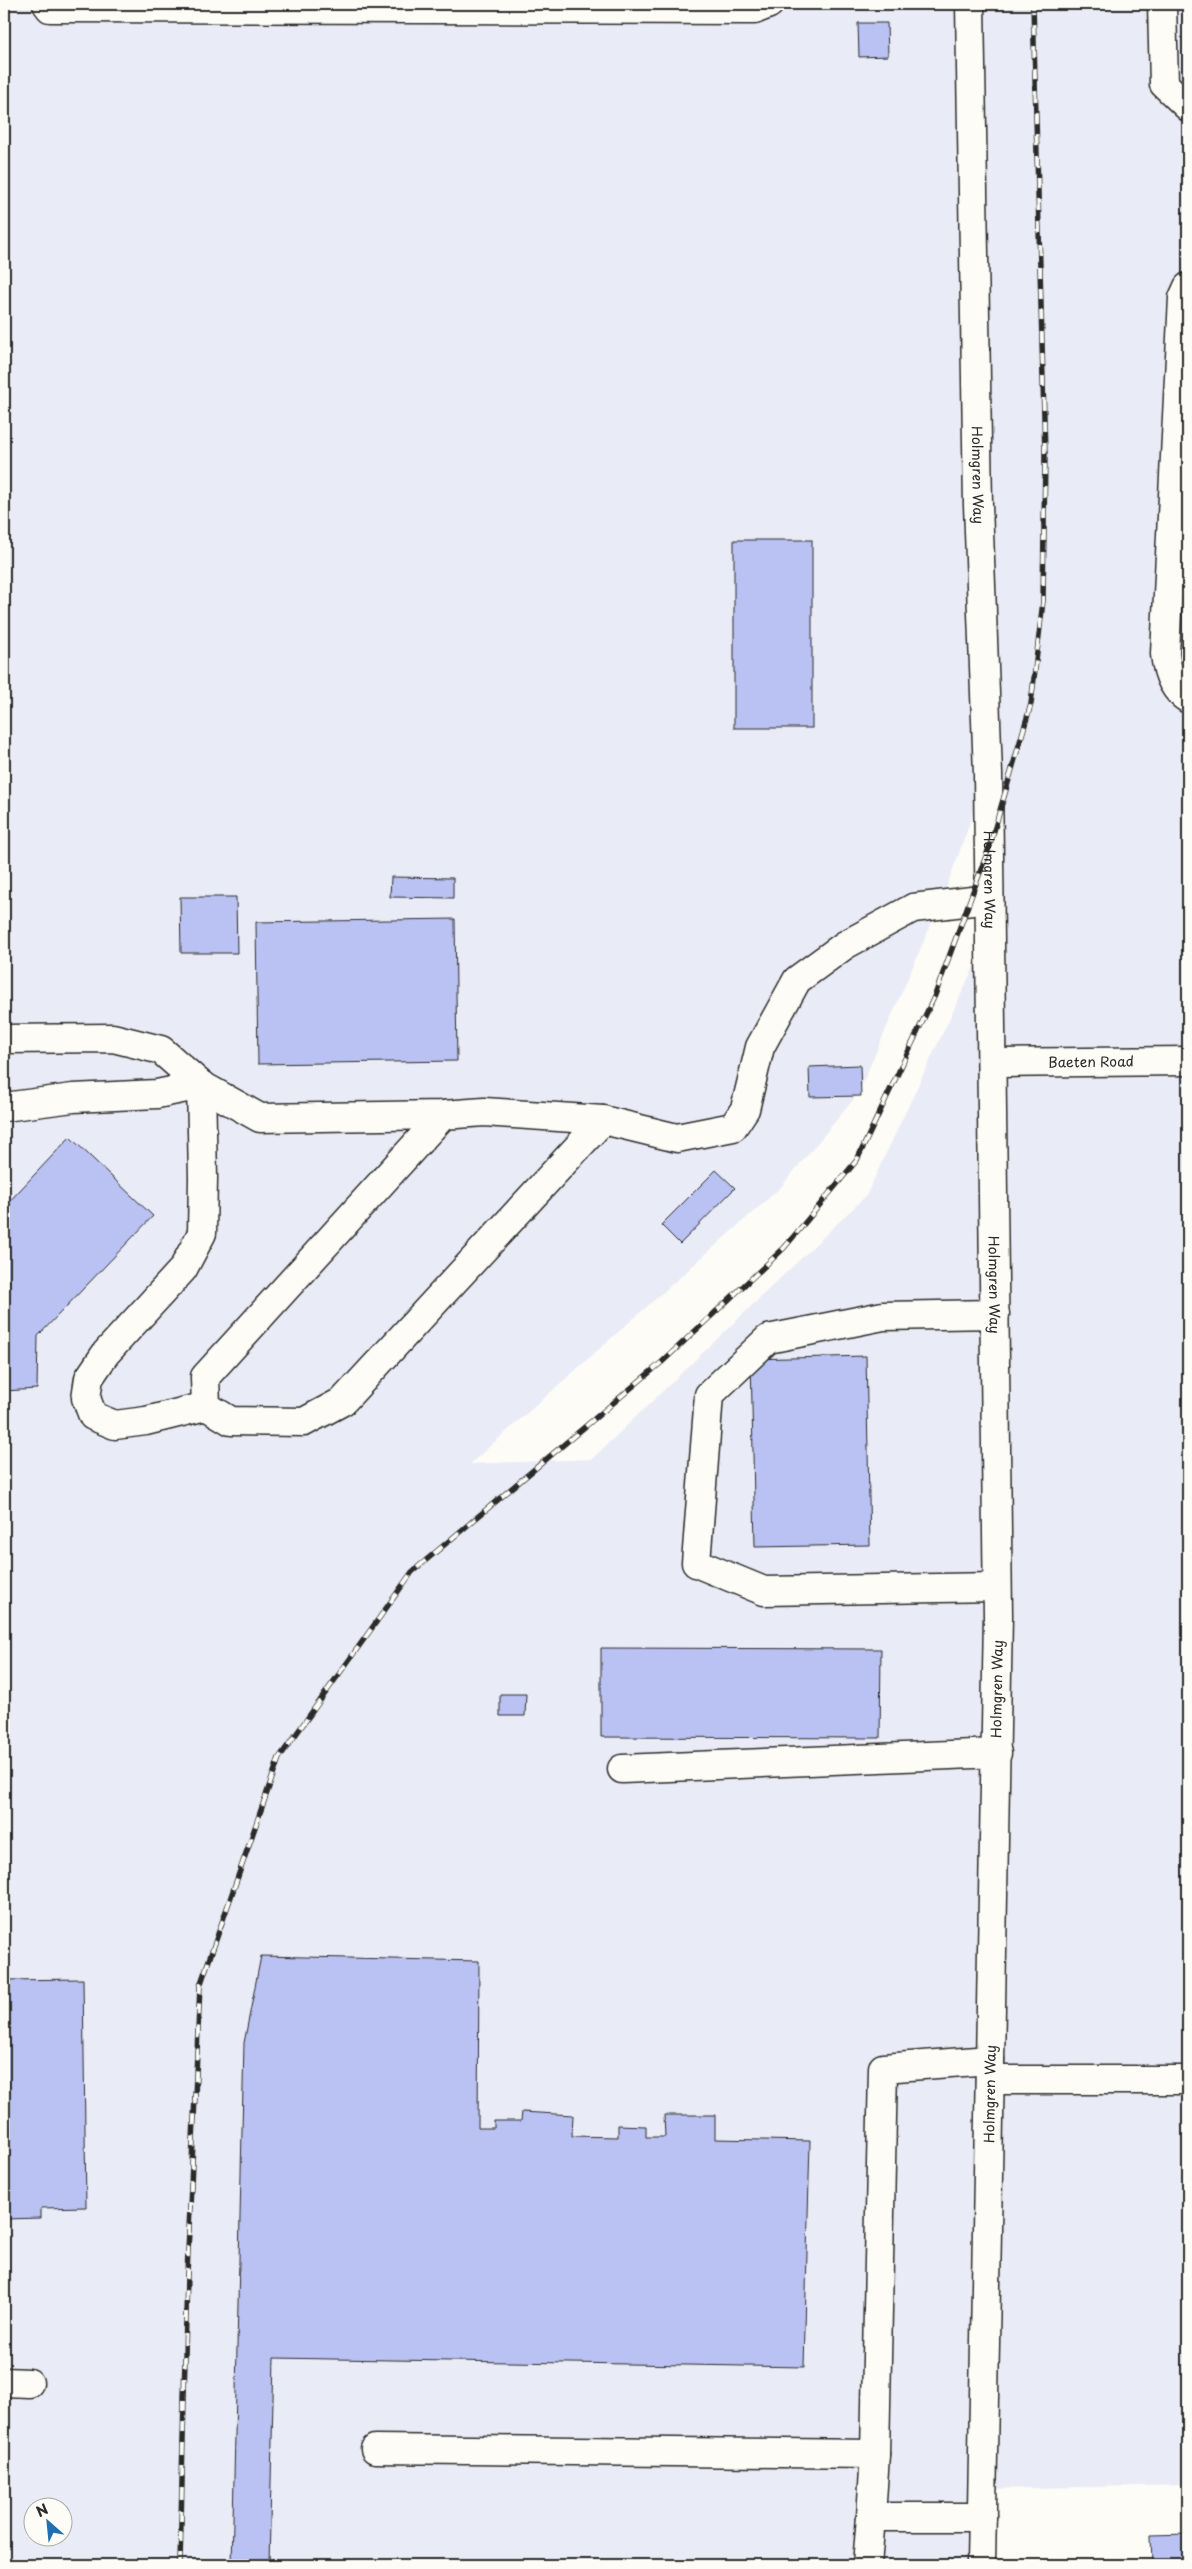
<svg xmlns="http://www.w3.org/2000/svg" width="1192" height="2569" viewBox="0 0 1192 2569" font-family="'Playpen Sans',sans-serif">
	<rect width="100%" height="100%" fill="#fdfcf7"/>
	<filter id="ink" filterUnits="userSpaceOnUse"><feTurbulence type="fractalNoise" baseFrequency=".02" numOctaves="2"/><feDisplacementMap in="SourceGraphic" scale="10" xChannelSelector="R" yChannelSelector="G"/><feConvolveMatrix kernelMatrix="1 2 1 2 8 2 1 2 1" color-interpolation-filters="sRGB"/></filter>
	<g filter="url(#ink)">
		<path fill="#e9ebf6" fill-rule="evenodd" d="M4,4H1188V2485L983,2489L981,2565H4ZM987,776L990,933L866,1196L592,1459L470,1464L780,1188L858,1094L944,894ZM32,2506H62V2536H32Z"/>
		<g fill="#b9c2f3" stroke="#2b2b2b">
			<path d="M858,23H887L888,56L859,57Z"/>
			<rect x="734" y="540" width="78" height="188"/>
			<path d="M391,877L453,878V898L390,897Z"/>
			<path d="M180,897H236L237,953H181Z"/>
			<path d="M455,919L457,1061L258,1064L256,922Z"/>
			<path d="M860,1065L861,1096L810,1097L809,1067Z"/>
			<path d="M70,1137L153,1216L38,1336L37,1389L4,1391V1207Z"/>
			<path d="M716,1170L735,1188L680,1244L661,1225Z"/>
			<path d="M866,1356L870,1545L755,1547L751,1359Z"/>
			<path d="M601,1648L881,1649L880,1738L601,1737Z"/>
			<path d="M500,1694H526L525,1716H500Z"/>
			<path d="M261,1956L479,1961L478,2128H494V2121H521L522,2112L573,2115L572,2136L618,2137V2125L646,2126V2137H665L664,2115H715V2139L810,2141L804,2367L274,2358L269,2565H232L244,2043Z"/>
			<path d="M83,1979L86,2207L41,2208V2218L4,2219V1980Z"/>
			<path d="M1188,2534V2565H1152L1151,2535Z"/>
		</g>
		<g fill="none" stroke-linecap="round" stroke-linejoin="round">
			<g stroke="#2b2b2b" stroke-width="31">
				<g id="minor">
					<path d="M47,4L50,8L754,10L769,4"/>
					<path id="s1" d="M970,4L978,505L988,774L998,1616L981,2565"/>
					<path d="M1162,4L1164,84L1188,107"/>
					<path d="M1188,287L1183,298L1165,654C1167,672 1172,689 1188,699"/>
					<path d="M4,1039L113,1038L161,1050L201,1085L260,1118L443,1115L484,1112L603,1120L677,1138L733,1127L745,1109L760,1047L797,980L845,945L913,908L989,899"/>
					<path id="s2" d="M992,1063L1188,1061"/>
					<path d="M4,1107L73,1098L157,1094L201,1085L203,1178L202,1233L183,1269L106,1353L89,1378L86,1398L93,1416L115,1425L146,1421L206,1406"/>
					<path d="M443,1115L205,1377L206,1406L231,1421L304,1422L343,1401L603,1120"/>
					<path d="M995,1314L883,1316L768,1339L709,1395L696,1563L764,1591L997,1587"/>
					<path d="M622,1769L997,1753"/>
					<path d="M990,2080H1188"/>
					<path d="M4,2382L29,2383"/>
					<path d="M375,2449L875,2454"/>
					<path d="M982,2517H871L875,2454L883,2068L990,2060"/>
					<path d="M867,2565L871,2517"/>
				</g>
			</g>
			<use href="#minor" stroke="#fdfcf7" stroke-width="28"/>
			<g stroke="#2b2b2b" stroke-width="5.5">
				<path id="rail" d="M180,2565L187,2274L200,1986L279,1758L412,1572L662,1362L784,1248L857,1160L935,995L989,848L1031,704L1043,601L1045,455L1033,4"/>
			</g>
			<use href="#rail" stroke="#fdfcf7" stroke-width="4" stroke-dasharray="11" stroke-linecap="butt"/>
		</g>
	</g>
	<g text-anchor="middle" stroke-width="5" stroke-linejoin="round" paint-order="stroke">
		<g font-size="14" fill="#2b2b2b" stroke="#fdfcf7">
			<text dy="5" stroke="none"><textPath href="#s1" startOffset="471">Holmgren Way</textPath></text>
			<text dy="5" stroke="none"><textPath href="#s1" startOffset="876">Holmgren Way</textPath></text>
			<text dy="5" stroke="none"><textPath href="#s2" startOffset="99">Baeten Road</textPath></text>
			<text dy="5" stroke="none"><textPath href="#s1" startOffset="1281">Holmgren Way</textPath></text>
			<text transform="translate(997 1689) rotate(-89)" y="5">Holmgren Way</text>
			<text transform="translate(990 2094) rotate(-89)" y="5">Holmgren Way</text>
		</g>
	</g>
	<rect width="1192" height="2569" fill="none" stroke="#fdfcf7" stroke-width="20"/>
	<rect x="10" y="10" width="1172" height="2549" fill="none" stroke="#2b2b2b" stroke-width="2" filter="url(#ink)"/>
	<g transform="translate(48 2522) rotate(333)"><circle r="24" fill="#fdfcf7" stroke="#a9a8a5"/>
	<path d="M0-4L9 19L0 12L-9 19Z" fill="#1f6fb2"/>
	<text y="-8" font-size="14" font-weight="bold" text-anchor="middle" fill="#2b2b2b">N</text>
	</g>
</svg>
